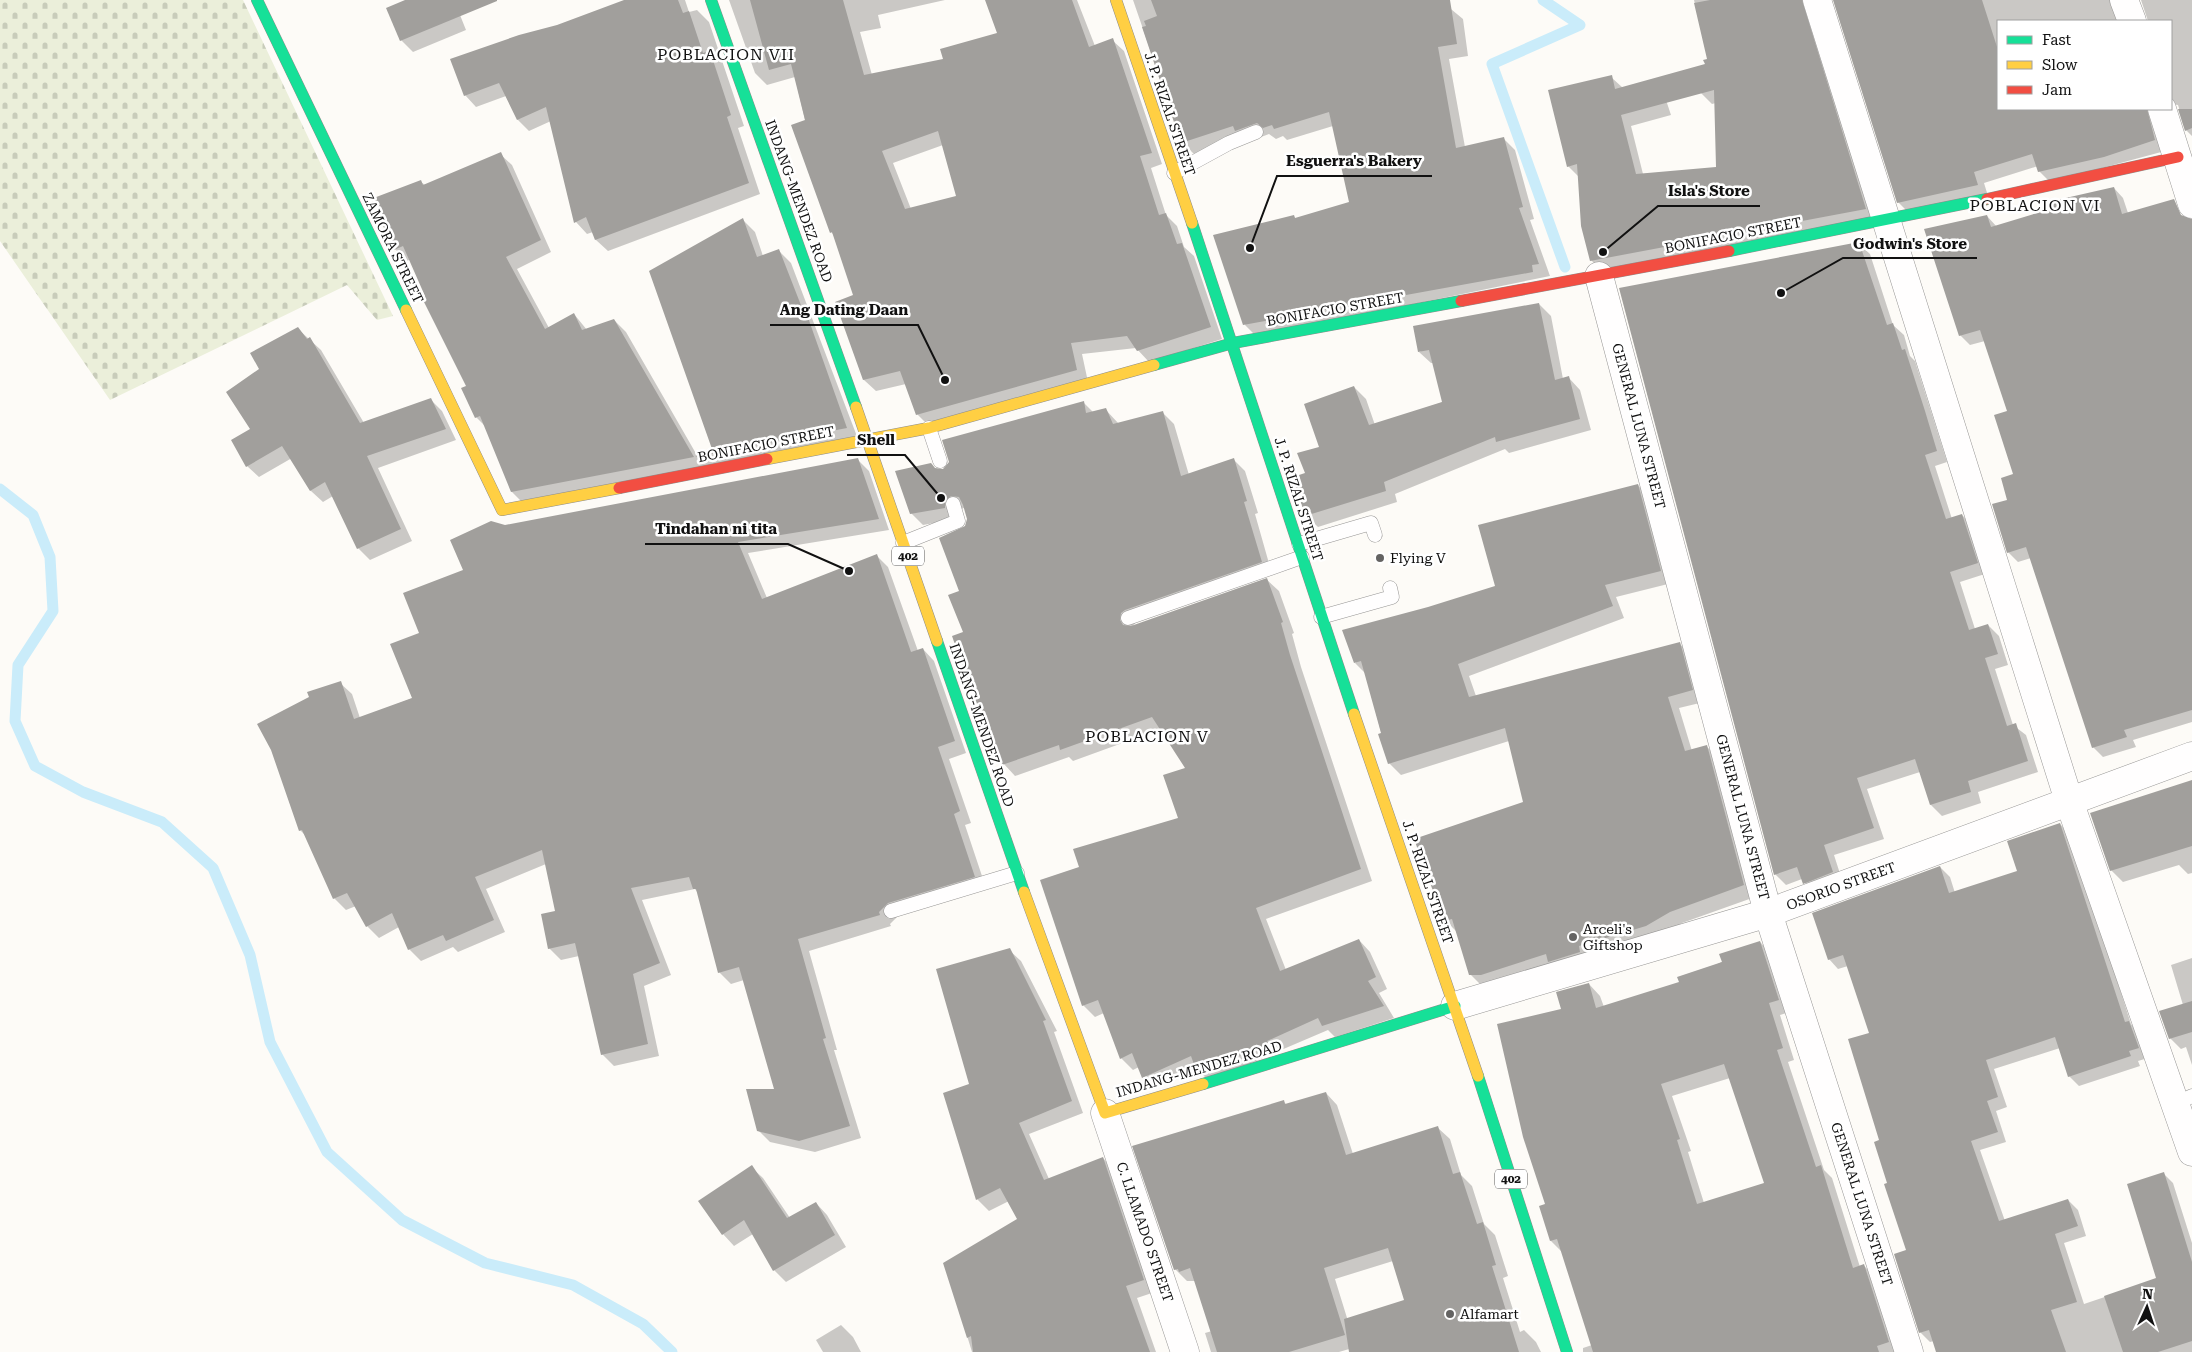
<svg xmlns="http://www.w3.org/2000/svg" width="2192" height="1352" viewBox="0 0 2192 1352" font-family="'Roboto Serif',serif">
	<defs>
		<pattern id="cemetery-stones" width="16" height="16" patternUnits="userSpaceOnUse" patternTransform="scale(1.25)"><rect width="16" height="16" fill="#ebefda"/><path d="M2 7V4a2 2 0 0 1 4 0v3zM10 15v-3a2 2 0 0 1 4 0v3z" fill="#c8ccba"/></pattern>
	</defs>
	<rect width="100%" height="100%" fill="#fdfbf7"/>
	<path fill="url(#cemetery-stones)" d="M0,0H243L393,316L377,320L347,285L110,400L0,241Z"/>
	<g fill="#0003" fill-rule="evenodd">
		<path d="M409,0H454L466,30L413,52L401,40Z"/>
		<path d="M628,0H685L689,12L697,10L709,22L744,126L738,128L760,194L608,251L596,240L593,232L587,234L576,222L551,121L529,131L518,120L506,96L476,107L465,95L557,26Z"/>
		<path d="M729,0H945L878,15L881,28L860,32L872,75L944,60L998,34L1003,0H1077L1095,46L1112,40L1124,51L1162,164L1151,168L1166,215L1177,226L1184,247L1194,256L1222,339L1149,362L1136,348L1082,354L1088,382L929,426L917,414L906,384L876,391L864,380L837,302L855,296L835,236L831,232L795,77L767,85L755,73ZM943,145L957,197L911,209L893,163Z"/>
		<path d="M1133,0H1440L1463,19L1468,56L1449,59L1465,147L1504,139L1515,150L1534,219L1530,220L1550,276L1256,336L1245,325L1294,217L1296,219L1350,203L1333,126L1287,140L1283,136L1276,139L1269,134L1248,142L1244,138L1194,154L1182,142Z"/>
		<path d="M1694,0H1817L1876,220L1602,271L1591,260L1579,177L1568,166L1611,77L1623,88L1663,91L1671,115L1631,126L1643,174L1718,168L1716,103L1712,104L1701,93L1708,60Z"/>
		<path d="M1835,0H2123L2122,21H1998V109H2161L2165,151L2050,182L2039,171L2038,166L1984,183L1988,196L1909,213L1898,202Z"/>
		<path d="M2141,0H2192V136L2186,130L2178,105L2171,104V21H2148Z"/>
		<path d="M500,154L512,165L551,252L517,269L549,328L574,314L587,330L614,320L626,332L698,457L713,450L743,220L755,232L763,256L779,251L791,263L858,439L524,504L512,492L486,427L476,417L468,386L411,259L407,261L395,249L421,182L425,185Z"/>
		<path d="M2114,188L2123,198L2128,213L2192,267V722L2133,740L2136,747L2103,757L2093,747L2031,558L2018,562L2008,552L2009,500L2014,475L2008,412L1985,341L1970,345L1960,335L1987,216L1997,227Z"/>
		<path d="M1859,244L1870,254L1893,325L1904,335L1910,356L1915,361L1947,462L1935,466L1952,519L1962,515L1973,526L1988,573L1960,582L1975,629L1988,625L1999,636L2008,665L1995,669L2013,725L2026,735L2038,772L1978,792L1981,803L1942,816L1931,805L1920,772L1867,789L1884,839L1834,855L1843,883L1814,894L1802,879L1786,885L1775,874Z"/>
		<path d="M1539,304L1551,316L1563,379L1569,378L1580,390L1591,430L1509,453L1505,449L1395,494L1397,502L1318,527L1306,515L1307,474L1354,387L1366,399L1375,425L1443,402L1434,363H1431L1419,352Z"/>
		<path d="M298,329L321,350L364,423L431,400L442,411L456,440L378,468L412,541L370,560L358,548L333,496L323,502L311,491L292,458L259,477L247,466L261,369Z"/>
		<path d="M1083,402L1093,412L1105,409L1119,424L1163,413L1174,424L1189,475L1234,460L1245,471L1258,513L1255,514L1272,574L1137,621L1132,627L1267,580L1279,591L1294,633L1292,634L1301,667L1372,881L1266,919L1286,970L1359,940L1370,952L1387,989L1379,993L1394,1018L1335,1037L1328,1030L1209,1081L1198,1070L1155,1089L1144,1077L1139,1067L1133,1070L1121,1058L1104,1013L1095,1017L1083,1005L1080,868L1180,819L1187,768L1161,729L1073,761L1069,757L1015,776L1004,764L995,739L986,730L965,633L960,591L968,519L965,507L956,513V519L923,525L911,513L936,469L944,470Z"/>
		<path d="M857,459L869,471L889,530L748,553L767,598L877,556L888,567L918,651L923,649L934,661L966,753L949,759L971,823L965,825L986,888L900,914L890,924L891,926L809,951L837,1050H834L861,1138L815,1152L770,1142L758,1130L776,1090L744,980L731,984L719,972L698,893L695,889L642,900L671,975L644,986L659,1056L614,1066L602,1054L579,956L561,960L549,948L557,912L546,864L486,889L505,932L458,952L453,947L421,961L409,949L399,927L379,938L367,926L356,906L346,910L334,898L306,836L300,830L340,683L352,694L360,718L413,698L421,633L465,571L505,527Z"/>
		<path d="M1638,485L1649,497L1672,583L1616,597L1624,618L1469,676L1476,696L1680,644L1691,655L1704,702L1679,708L1692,751L1707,747L1719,758L1755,897L1682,923L1658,937L1482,986L1470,974L1457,932L1445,920L1525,803L1509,741L1401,775L1389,763L1366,674L1355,663L1429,608L1496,587Z"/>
		<path d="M2192,782V873L2188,874L2179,865L2123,882L2111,870Z"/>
		<path d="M2060,824L2070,834L2131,1024L2139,1032L2148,1058L2138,1061L2140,1066L2079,1086L2069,1076L2060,1048L1994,1069L2007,1107L1996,1111L2006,1142L1980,1150L2005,1221L2068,1200L2078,1210L2086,1236L2064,1243L2084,1304L2158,1279L2163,1173L2173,1183L2192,1243V1352H1938L1934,1341L1930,1342L1920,1332L1908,1251L1889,1183L1881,1141L1870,1034L1848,966L1838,969L1829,959L1940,867L1950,877L1955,893L2019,872Z"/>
		<path d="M1760,942L1772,954L1790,1012L1780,1015L1794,1060L1788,1062L1824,1170L1832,1178L1860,1267L1864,1266L1876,1277L1900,1352H1583V1348L1592,1345L1563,1253L1551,1241L1546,1205L1562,1010L1589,984L1600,996L1604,1007L1681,983ZM1730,1078L1765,1184L1704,1203L1688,1152L1691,1151L1672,1096Z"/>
		<path d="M1009,950L1021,961L1057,1031L1054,1032L1083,1113L1029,1134L1049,1179L1103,1158L1114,1170L1155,1292L1137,1298L1156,1352H972L945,1264L1018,1220L1009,1201L989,1211L977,1199L971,1085Z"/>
		<path d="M2192,958V1065L2186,1047L2181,1049L2170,1038L2183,1005L2171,965Z"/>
		<path d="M1326,1093L1337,1105L1353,1154L1438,1128L1450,1139L1461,1175L1472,1186L1484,1224L1495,1235L1508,1276L1503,1278L1520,1332L1524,1330L1536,1342L1541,1352H1363L1406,1301L1393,1261L1335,1279L1356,1347L1339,1352H1211L1205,1333L1212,1331L1196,1281H1187L1175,1269L1284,1102L1287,1105Z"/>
		<path d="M751,1167L763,1178L790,1218L816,1203L827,1215L846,1247L786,1282L774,1270L753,1234L734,1246L723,1234L700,1201Z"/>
		<path d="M841,1325L853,1337L861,1352H823L816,1340Z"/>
	</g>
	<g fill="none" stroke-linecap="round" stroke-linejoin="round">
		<g stroke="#caecfa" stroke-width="11">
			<path d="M1543,0L1580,25L1492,64L1565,267"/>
			<path d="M0,489L33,515L50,557L53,611L18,665L15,721L35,766L83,792L162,822L213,868L250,955L270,1042L327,1152L402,1220L485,1263L573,1285L643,1324L672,1352"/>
		</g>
	</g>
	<g fill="#a19f9c" fill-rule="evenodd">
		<path d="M405,0H497V1L400,41L386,8Z"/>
		<path d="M624,0H678L683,13L689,11L703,53L710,51L731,115L727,117L749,183L595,240L586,217L574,223L546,107L517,120L499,83L464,96L450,59L519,35L557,25Z"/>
		<path d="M750,0H843L864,75L943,59L940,49L997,33L985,0H1072L1089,47L1113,38L1152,153L1140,156L1159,215L1166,213L1177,244L1182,243L1211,327L1137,351L1127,336L1071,343L1077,370L916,415L900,371L863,380L835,302L853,295L832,232L830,233L791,125L805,120L791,64L769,70ZM938,131L956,196L905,209L882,151Z"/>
		<path d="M1151,0H1450L1457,44L1438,47L1456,148L1504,137L1523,207L1519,208L1539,264L1532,265L1533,272L1406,295L1405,291L1325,310L1243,325L1213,235L1294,215L1295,218L1349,202L1329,112L1274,129L1272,125L1263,128L1257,123L1235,131L1233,126L1181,143L1142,27L1146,26L1144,21L1157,16Z"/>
		<path d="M1710,0H1802L1866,209L1590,261L1581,226L1577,164L1567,167L1548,90L1612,75L1615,89L1705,64L1703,60L1707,59L1694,3ZM1714,90L1716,167L1636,174L1621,115Z"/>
		<path d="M1833,0H1982L1998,50V109H2147L2155,140L2104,157L2038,172L2032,154L1974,172L1978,185L1897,203Z"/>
		<path d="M2178,109H2192V128L2185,131Z"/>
		<path d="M501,152L541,240L506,257L545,329L574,313L582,330L614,319L694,457L511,492L480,416L475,418L461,388L466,386L422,298L425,296L403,246L394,250L371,199L421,180L423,185Z"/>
		<path d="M2114,187L2122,214L2174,199L2181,215L2192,219V710L2124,730L2127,737L2092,748L2026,547L2007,553L1992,504L2007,500L2001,478L2013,474L1994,415L2007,411L1980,330L1959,336L1924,229L1987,215L1991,227L2050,209L2048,202Z"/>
		<path d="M743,218L757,257L779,249L804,313L806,312L847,428L695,457L712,449L649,271Z"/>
		<path d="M1859,242L1887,325L1893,323L1902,350L1905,349L1925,411L1937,451L1925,455L1946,519L1962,514L1978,563L1950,572L1969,630L1988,624L1998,654L1985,658L2007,726L2016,723L2028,761L1968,781L1971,792L1930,805L1915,759L1857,778L1874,828L1824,845L1833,872L1803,884L1797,867L1774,875L1619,288Z"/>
		<path d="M1539,303L1555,380L1569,376L1580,419L1496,442L1495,437L1384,482L1386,491L1305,516L1293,477L1305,473L1297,453L1319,447L1304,404L1354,386L1369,425L1442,402L1429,350L1418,352L1413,326Z"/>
		<path d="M298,327L307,339L310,337L360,423L431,398L446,429L367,456L401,529L357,549L325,482L310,491L282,446L246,467L231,440L250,429L226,392L259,369L250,353Z"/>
		<path d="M1084,401L1086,413L1106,408L1113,424L1163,411L1181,476L1234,458L1247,501L1244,502L1262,562L1125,610L1121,613L1120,620L1123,625L1131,626L1267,578L1283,622L1281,623L1290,655L1361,869L1256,908L1280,971L1359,939L1376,977L1368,981L1384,1006L1322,1026L1318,1018L1267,1041L1269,1044L1225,1061L1196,1070L1191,1056L1142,1078L1132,1053L1120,1059L1098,1000L1082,1006L1040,880L1079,867L1073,849L1178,818L1163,775L1185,768L1152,717L1060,750L1059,745L1002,765L990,729L985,731L952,636L963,632L948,595L959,591L939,538L965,526L967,519L963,505L959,497L951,496L945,501V508L910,514L895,471L931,463L935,468L943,469L949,462L942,440Z"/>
		<path d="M858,458L879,519L738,542L762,599L877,554L911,652L923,648L955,741L938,747L960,811L954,814L975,877L888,903L879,912L880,915L798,939L826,1038L823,1039L850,1126L799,1141L757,1131L746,1089H774L739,967L718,973L696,889H693L689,877L631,888L660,963L633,974L648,1044L601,1055L575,943L548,949L541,914L555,911L542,850L475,877L494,920L446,941L443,935L408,950L392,913L366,927L347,893L333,899L302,830L299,831L271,750L257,724L309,697L307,692L341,681L354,719L412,698L390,644L419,633L403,593L463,570L450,540L491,521L505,525Z"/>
		<path d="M1638,484L1661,571L1605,585L1613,606L1458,664L1469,697L1680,642L1693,690L1668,697L1685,751L1707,745L1744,885L1670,912L1646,926L1579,946L1580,952L1548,962L1546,954L1481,975H1469L1452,919L1444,921L1414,839L1523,802L1505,728L1388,764L1378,734L1381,733L1361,661L1354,663L1342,630L1428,607L1495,586L1478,525Z"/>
		<path d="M2192,780V846L2110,871L2090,813Z"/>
		<path d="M2060,823L2125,1022L2129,1021L2139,1048L2129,1051L2131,1056L2068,1077L2055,1037L1986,1060L1998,1097L1987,1101L1998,1132L1971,1141L1999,1221L2068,1199L2078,1226L2055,1234L2077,1302L2051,1310L2066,1352H1936L1929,1330L1919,1333L1894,1254L1906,1250L1884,1184L1887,1183L1874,1142L1879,1140L1848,1039L1869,1033L1843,955L1828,960L1812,913L1940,866L1949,893L2017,871L2007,841Z"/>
		<path d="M1760,941L1779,1000L1769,1003L1783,1048L1777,1050L1816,1167L1821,1165L1853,1268L1864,1264L1889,1342L1877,1346L1879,1352H1593L1557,1239L1550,1241L1539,1206L1545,1204L1523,1137L1497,1024L1561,1009L1556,992L1589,983L1596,1008L1679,982L1677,977L1722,962L1719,954ZM1724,1064L1764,1183L1697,1204L1677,1140L1680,1139L1661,1084Z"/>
		<path d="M1010,948L1046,1020L1043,1021L1072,1101L1019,1123L1044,1180L1103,1157L1144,1280L1126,1286L1150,1352H973L971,1336L967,1338L943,1263L1017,1219L1000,1188L976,1200L943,1093L969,1084L936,969Z"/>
		<path d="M2192,1001V1032L2169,1039L2159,1011Z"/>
		<path d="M1326,1092L1346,1155L1438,1126L1453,1174L1460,1172L1477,1224L1483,1222L1496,1265L1492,1266L1519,1352H1349L1344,1319L1404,1300L1388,1248L1324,1268L1345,1335L1289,1352H1217L1190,1268L1179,1272L1178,1269L1174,1270L1132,1146L1284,1100L1285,1104Z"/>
		<path d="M752,1165L787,1218L816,1202L835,1235L773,1271L744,1220L722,1235L698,1201Z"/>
		<path d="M2164,1172L2192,1262V1341L2158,1352H2123L2104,1296L2156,1278L2127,1184Z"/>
	</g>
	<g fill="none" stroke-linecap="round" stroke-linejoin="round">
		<g stroke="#979695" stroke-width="15">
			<g id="lane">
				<path d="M1174,173L1229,143L1256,132"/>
				<path d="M929,428L940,461"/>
				<path d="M903,543L958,521L953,504"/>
				<path d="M1299,544L1371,523L1375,535"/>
				<path d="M1321,617L1392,597L1390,588"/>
				<path d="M1128,618L1302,557"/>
				<path d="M891,911L1017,873"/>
				<path d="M2175,1104L2192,1096"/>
			</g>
		</g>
		<g stroke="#979695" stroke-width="29">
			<g id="street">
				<path d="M1817,0L2069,801L2192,1152"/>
				<path d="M2124,0L2132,21"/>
				<path d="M2162,109L2192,204"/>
				<path d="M1599,276L1768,913L1909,1352"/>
				<path d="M1455,1006L1768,913L2192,756"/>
				<path d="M1105,1113L1185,1352"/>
			</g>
		</g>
		<g stroke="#8e8d8b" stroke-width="12">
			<g id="fast">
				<path d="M257,0L406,310"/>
				<path d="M711,0L856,407"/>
				<path d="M1192,223L1354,714"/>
				<path d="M1729,251L1987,199"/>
				<path d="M1154,365L1233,343L1461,301"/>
				<path d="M937,641L1024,892"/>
				<path d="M1478,1076L1567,1352"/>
				<path d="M1203,1084L1455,1006"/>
			</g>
		</g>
		<g stroke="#8e8d8b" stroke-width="12">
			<g id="slow">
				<path d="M1116,0L1192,223"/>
				<path d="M406,310L502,510L619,488"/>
				<path d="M856,407L937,641"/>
				<path d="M767,459L929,428L1154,365"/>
				<path d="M1354,714L1478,1076"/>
				<path d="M1024,892L1105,1113L1203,1084"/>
			</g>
		</g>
		<g stroke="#8e8d8b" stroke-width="12">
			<g id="jam">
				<path d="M1987,199L2178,157"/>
				<path d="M1461,301L1729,251"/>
				<path d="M619,488L767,459"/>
			</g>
		</g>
		<use href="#lane" stroke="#fffefe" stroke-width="14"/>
		<use href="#street" stroke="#fffefe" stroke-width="28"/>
		<use href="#fast" stroke="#16e098" stroke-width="11"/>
		<use href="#slow" stroke="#ffcf43" stroke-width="11"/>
		<use href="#jam" stroke="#f24e42" stroke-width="11"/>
	</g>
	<g fill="#646362" stroke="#fff" stroke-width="2">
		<circle cx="1380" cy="558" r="5"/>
		<circle cx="1573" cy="937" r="5"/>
		<circle cx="1450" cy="1314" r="5"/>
	</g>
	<g text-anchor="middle" stroke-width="5" stroke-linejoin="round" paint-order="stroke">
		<g fill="#fff" stroke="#585858" stroke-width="1">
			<rect x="892" y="546.5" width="32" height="19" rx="4"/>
			<rect x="1495" y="1169.5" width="32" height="19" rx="4"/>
		</g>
		<g font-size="12" font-weight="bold" fill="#111">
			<text x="908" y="560">402</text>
			<text x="1511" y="1183">402</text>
		</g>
		<g font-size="14" fill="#111" stroke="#fff">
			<text transform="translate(1170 114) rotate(71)" y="5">J. P. RIZAL STREET</text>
			<text transform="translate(799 201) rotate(70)" y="5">INDANG-MENDEZ ROAD</text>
			<text transform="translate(1733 235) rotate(-11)" y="5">BONIFACIO STREET</text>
			<text transform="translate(393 248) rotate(64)" y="5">ZAMORA STREET</text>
			<text transform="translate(1335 309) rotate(-10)" y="5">BONIFACIO STREET</text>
			<text transform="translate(1639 426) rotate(75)" y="5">GENERAL LUNA STREET</text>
			<text transform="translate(766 444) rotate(-11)" y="5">BONIFACIO STREET</text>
			<text transform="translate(1299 499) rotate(72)" y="5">J. P. RIZAL STREET</text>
			<text transform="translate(982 725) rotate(71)" y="5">INDANG-MENDEZ ROAD</text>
			<text transform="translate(1743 817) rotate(75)" y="5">GENERAL LUNA STREET</text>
			<text transform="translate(1428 882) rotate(71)" y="5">J. P. RIZAL STREET</text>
			<text transform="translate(1841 886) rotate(-20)" y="5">OSORIO STREET</text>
			<text transform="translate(1199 1069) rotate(-16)" y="5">INDANG-MENDEZ ROAD</text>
			<text transform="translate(1862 1204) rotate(72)" y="5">GENERAL LUNA STREET</text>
			<text transform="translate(1145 1232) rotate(71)" y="5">C. LLAMADO STREET</text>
		</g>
		<g font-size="14" fill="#111" stroke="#fff" text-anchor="start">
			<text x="1390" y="563">Flying V</text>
			<text x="1583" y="934">Arceli's<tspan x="1583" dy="16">Giftshop</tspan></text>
			<text x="1460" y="1319">Alfamart</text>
		</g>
		<g font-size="16" letter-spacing="1" fill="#111" stroke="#fff">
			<text x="726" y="60">POBLACION VII</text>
			<text x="2035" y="211">POBLACION VI</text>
			<text x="1147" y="742">POBLACION V</text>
		</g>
	</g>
	<path fill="none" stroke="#111" stroke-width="2" d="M1250 248L1277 176H1432M1603 252L1658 206H1760M1781 293L1843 258H1977M945 380L918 325H770M941 498L905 455H847M849 571L788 544H645"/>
	<g fill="#111" stroke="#fff" stroke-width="2">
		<circle cx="1250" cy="248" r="5"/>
		<circle cx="1603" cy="252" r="5"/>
		<circle cx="1781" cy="293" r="5"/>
		<circle cx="945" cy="380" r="5"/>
		<circle cx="941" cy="498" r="5"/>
		<circle cx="849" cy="571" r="5"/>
	</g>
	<g font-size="15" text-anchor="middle" font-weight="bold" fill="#111" stroke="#fff" stroke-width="5" stroke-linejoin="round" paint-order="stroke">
		<text x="1354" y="166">Esguerra's Bakery</text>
		<text x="1709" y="196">Isla's Store</text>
		<text x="1910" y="249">Godwin's Store</text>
		<text x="844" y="315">Ang Dating Daan</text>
		<text x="876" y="445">Shell</text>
		<text x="716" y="534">Tindahan ni tita</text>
	</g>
	<rect x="1997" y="20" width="175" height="90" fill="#ffffff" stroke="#a0a0a0"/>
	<rect x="2007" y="36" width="25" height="8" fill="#16e098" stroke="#a0a0a0"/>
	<text x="2042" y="45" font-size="15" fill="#111111">Fast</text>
	<rect x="2007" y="61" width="25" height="8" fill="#ffcf43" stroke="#a0a0a0"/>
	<text x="2042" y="70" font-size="15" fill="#111111">Slow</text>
	<rect x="2007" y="86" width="25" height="8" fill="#f24e42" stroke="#a0a0a0"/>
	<text x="2042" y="95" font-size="15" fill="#111111">Jam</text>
	<g transform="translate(2147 1307) rotate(3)" stroke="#ffffff" stroke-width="4" paint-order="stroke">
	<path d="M0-4L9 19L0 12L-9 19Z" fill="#111111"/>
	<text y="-8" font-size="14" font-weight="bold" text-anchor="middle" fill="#111111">N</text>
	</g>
</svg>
